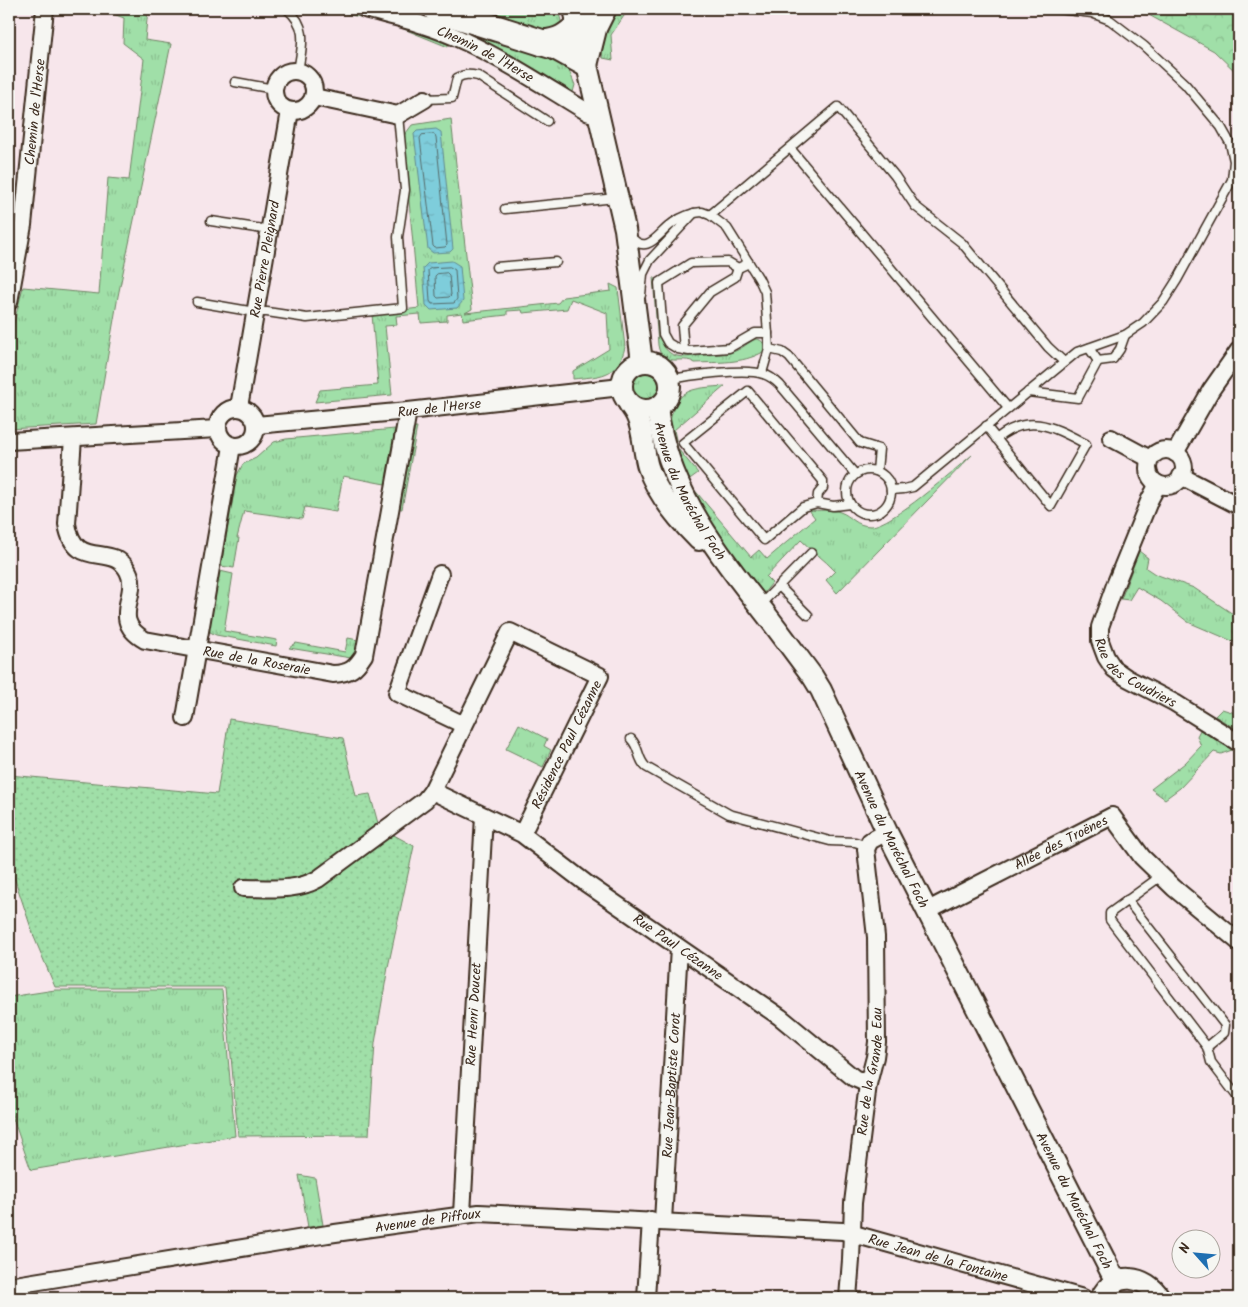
<svg xmlns="http://www.w3.org/2000/svg" width="1248" height="1307" viewBox="0 0 1248 1307" font-family="Kalam,sans-serif">
	<defs>
		<pattern id="grass-tufts" width="24" height="20" patternUnits="userSpaceOnUse" patternTransform="scale(1.25)"><rect width="24" height="20" fill="#a0dfa8"/><path d="M3 7l-1-3M5 7V3M7 7l1-3M15 17l-1-3M17 17v-4M19 17l1-3" fill="none" stroke="#8bc090"/></pattern>
		<pattern id="park-crowns" width="20" height="18" patternUnits="userSpaceOnUse" patternTransform="scale(1.25)"><rect width="20" height="18" fill="#a0dfa8"/><path d="M2 6a3 3 0 1 1 6 0M12 15a3 3 0 1 1 6 0" fill="none" stroke="#8bc090"/></pattern>
		<pattern id="garden-dots" width="8" height="8" patternUnits="userSpaceOnUse" patternTransform="scale(1.25)"><rect width="8" height="8" fill="#a0dfa8"/><path d="M2 2h.1M6 6h.1" fill="none" stroke="#8bc090" stroke-width="1.8" stroke-linecap="round"/></pattern>
		<pattern id="water-ripples" width="26" height="14" patternUnits="userSpaceOnUse" patternTransform="scale(1.25)"><rect width="26" height="14" fill="#7ecddb"/><path d="M2 4q2-2 4 0t4 0M15 11q2-2 4 0t4 0" fill="none" stroke="#6eb0bc"/></pattern>
	</defs>
	<rect width="100%" height="100%" fill="#f7e6eb"/>
	<filter id="ink" filterUnits="userSpaceOnUse"><feTurbulence type="fractalNoise" baseFrequency=".02" numOctaves="2"/><feDisplacementMap in="SourceGraphic" scale="10" xChannelSelector="R" yChannelSelector="G"/><feConvolveMatrix kernelMatrix="1 2 1 2 8 2 1 2 1" color-interpolation-filters="sRGB"/></filter>
	<g filter="url(#ink)">
		<g fill="url(#grass-tufts)" stroke="#6e8463">
			<path d="M100,9H148L145,40L171,44L118,296L96,424L9,429V342L23,287L99,294L108,178L129,180L144,59L123,43L124,18Z"/>
			<path d="M326,9H342L426,31L448,39V47L394,25Z"/>
			<path d="M386,9H415L542,49L568,68L575,85L573,92L568,94Z"/>
			<path d="M453,9H558L562,25L552,36Z"/>
			<path d="M611,9H635L628,10L611,35L613,60L603,58L600,38Z"/>
			<path d="M451,119L472,309L465,313L558,303L563,297L611,291L610,284L618,288L625,347C618,378 599,376 573,379V371L609,349L607,313L571,299L567,309L523,313L522,310L507,311V315L463,320L462,313L447,315V321L421,323L420,314L396,316L397,325L385,326L392,395L315,402L320,390L378,385L372,314L419,308L403,137L412,125Z"/>
			<path d="M653,277H654L660,338C668,362 685,357 705,355C714,354 724,355 732,352C741,350 748,342 756,339C764,340 765,345 763,352C742,364 718,362 695,363C683,354 662,370 658,345Z"/>
			<circle cx="646" cy="386" r="13"/>
			<path d="M725,386L674,430L678,449L698,473L687,481L751,557L759,550L767,559L815,518L809,510C818,511 832,509 840,512C852,516 855,526 871,526C891,526 954,470 972,455L837,593L826,580L835,571C824,559 812,551 801,540L766,577L772,583L763,594C746,573 728,553 713,530C695,503 675,460 670,428C669,417 675,400 684,394C694,387 713,387 725,386Z"/>
			<path d="M415,427H417L402,509L394,508L407,436L413,437Z"/>
			<path d="M395,429L385,484L343,476L336,512L305,507L302,519L244,511L237,538H239L234,568L221,566L237,475L243,464L256,458L274,442L286,439Z"/>
			<path d="M1139,551L1148,558L1146,568L1155,574L1194,588L1239,618V644L1188,622L1161,601L1137,587L1129,600L1121,599Z"/>
			<path d="M220,571L233,574L224,631L277,640L276,646L216,635L210,632L209,627Z"/>
			<path d="M348,638L358,640L355,654L351,658L289,648L296,643L345,652Z"/>
			<path d="M1239,708V731L1215,716L1222,709L1235,713Z"/>
			<path d="M519,724L547,739L544,746L551,750L543,767L506,749Z"/>
			<path d="M1200,730L1232,750L1221,754L1214,752L1180,788L1165,799L1151,789L1185,763L1201,746L1197,736Z"/>
			<path d="M55,990H222L235,1136L31,1170L9,1107V997Z"/>
			<path d="M299,1175L315,1178L323,1225L308,1227Z"/>
		</g>
		<path fill="url(#park-crowns)" stroke="#6e8463" d="M1138,9H1239V75L1214,51Z"/>
		<path fill="url(#garden-dots)" stroke="#6e8463" d="M229,719L343,738L356,796L370,794L379,827L414,846L388,967L375,1043L369,1135L238,1136L225,987H55L34,937L10,865L11,832L9,775L217,794Z"/>
		<g fill="url(#water-ripples)" stroke="#638c8f">
			<path d="M436,129L441,132L453,249L450,252L433,253L428,249L414,134L417,131Z"/>
			<path d="M452,261L460,266L463,301L457,308L431,310L426,305L423,268L428,263Z"/>
		</g>
		<g fill="none" stroke-linecap="round" stroke-linejoin="round">
			<g stroke="#566b6a" stroke-width="1">
				<path d="M434,134L436,137L447,245L445,247L435,248L433,246L420,138L422,135Z"/>
				<path d="M450,267L455,270L457,299L454,303L432,304L430,301L428,270L431,268Z"/>
				<path d="M447,273L449,275L451,295L449,297L438,298L436,296L435,276L437,274Z"/>
			</g>
			<g stroke="#3b2a1e" stroke-width="11">
				<g id="service">
					<path d="M287,9C309,27 302,46 298,71"/>
					<path d="M235,82L274,89"/>
					<path d="M425,99L452,98L457,78C464,74 469,74 478,76L547,121"/>
					<path d="M790,148L1008,408"/>
					<path d="M505,209L616,198"/>
					<path d="M694,213L702,212L710,215L727,228L759,279L765,292L769,349L762,373"/>
					<path d="M710,215L838,107L895,176L915,206L962,243L1048,347L1064,362"/>
					<path d="M211,221L269,230"/>
					<path d="M630,236C646,255 656,237 669,226C677,219 684,216 694,213L650,260L643,274L641,295"/>
					<path d="M749,263L738,268L728,262L691,263L659,283L663,334L668,343L678,349L689,351L729,348L755,333H768"/>
					<path d="M496,267L556,262"/>
					<path d="M197,302L255,312H267L307,318L403,308L398,237L405,190L398,115"/>
					<path d="M1089,348L1098,361L1113,359L1120,349L1125,335"/>
					<path d="M769,349L782,352L789,357L860,443L879,449L877,471"/>
					<path d="M684,350L682,326L710,292L735,277L738,268"/>
					<path d="M669,380C688,375 746,368 763,374C770,376 775,380 780,385L855,474"/>
					<path d="M1028,392L1078,398L1098,361"/>
					<path d="M986,426L1051,506L1086,444C1053,427 1029,412 996,439"/>
					<circle cx="869" cy="492" r="22"/>
					<path d="M891,490L904,489L913,487L1077,352L1125,335L1143,323L1163,302L1177,280L1232,180L1234,161L1230,143L1221,127L1185,84L1144,46L1110,20L1092,13L1059,9"/>
					<path d="M817,503L803,507L764,540L683,443L748,391L823,481V488L818,494L817,503L833,506L850,504"/>
					<path d="M779,586L808,615"/>
					<path d="M760,605L811,553"/>
					<path d="M631,739C640,748 637,759 646,767L729,814L830,841L855,842L867,846"/>
					<path d="M1161,876L1110,913V920L1207,1047L1211,1062L1239,1099"/>
					<path d="M1127,900L1225,1025L1224,1033L1207,1047"/>
				</g>
			</g>
			<g stroke="#3b2a1e" stroke-width="20">
				<g id="minor">
					<path id="s1" d="M365,9C399,18 434,26 466,42C509,62 549,89 589,113H598"/>
					<circle cx="294" cy="91" r="20"/>
					<path d="M314,97L398,115L425,99"/>
					<path id="s2" d="M9,302L23,225L45,9"/>
					<path id="s3" d="M239,407L290,111"/>
					<circle cx="237" cy="427" r="19"/>
					<path id="s4" d="M256,425L408,411L621,387"/>
					<path id="s5" d="M73,438L67,524C75,572 112,541 128,571C141,595 108,619 145,640L333,674C350,673 355,669 364,655L408,411"/>
					<path d="M1111,438L1150,459"/>
					<path d="M9,441L217,429"/>
					<circle cx="1166" cy="468" r="18"/>
					<path d="M1175,453L1211,390L1239,350"/>
					<path d="M1181,476L1239,506"/>
					<path id="s6" d="M1158,484L1150,499L1115,585L1100,627V641L1106,657L1114,669L1127,678L1175,703L1239,743"/>
					<path d="M440,574L397,693L464,725"/>
					<path d="M185,718L232,446"/>
					<path id="s7" d="M522,834L600,676L510,632L432,791L522,834L587,884L780,1017L854,1078L868,1084"/>
					<path d="M243,888C269,888 295,892 318,879L425,800L432,791"/>
					<path id="s8" d="M928,910L1112,816L1142,857L1174,888L1239,942"/>
					<path id="s9" d="M462,1214L484,816"/>
					<path id="s10" d="M663,1221L679,948"/>
					<path id="s11" d="M9,1286L328,1234L479,1213L843,1231L1083,1298"/>
					<path d="M646,1298L651,1220"/>
					<path id="s12" d="M848,1298L851,1260L853,1203L868,1084L875,1057L877,1042L876,937L866,849L870,841L887,832"/>
				</g>
			</g>
			<g stroke="#3b2a1e" stroke-width="24">
				<g id="tertiary">
					<path d="M574,9L625,229L642,362"/>
					<circle cx="646" cy="386" r="24"/>
					<path d="M629,404C632,408 635,412 637,417C644,432 643,451 648,467C657,495 679,520 699,540"/>
					<path id="s13" d="M657,407C666,483 711,545 758,604C777,628 795,653 813,677L821,690L887,832L1116,1282"/>
					<path d="M1101,1298C1114,1270 1146,1275 1160,1298"/>
				</g>
			</g>
			<g stroke="#3b2a1e" stroke-width="29">
				<g id="primary">
					<path d="M436,9L556,47L585,63L594,27L603,9"/>
					<path d="M543,43C560,41 566,37 578,26"/>
				</g>
			</g>
			<use href="#service" stroke="#f6f6f2" stroke-width="8"/>
			<use href="#minor" stroke="#f6f6f2" stroke-width="16"/>
			<use href="#tertiary" stroke="#f6f6f2" stroke-width="20"/>
			<use href="#primary" stroke="#f6f6f2" stroke-width="25"/>
		</g>
	</g>
	<g text-anchor="middle" stroke-width="5" stroke-linejoin="round" paint-order="stroke">
		<g font-size="14" fill="#3b2a1e" stroke="#f6f6f2">
			<text dy="5" stroke="none"><textPath href="#s1" startOffset="129">Chemin de l'Herse</textPath></text>
			<text dy="5" stroke="none"><textPath href="#s2" startOffset="192">Chemin de l'Herse</textPath></text>
			<text dy="5" stroke="none"><textPath href="#s3" startOffset="150">Rue Pierre Pleignard</textPath></text>
			<text dy="5" stroke="none"><textPath href="#s4" startOffset="184">Rue de l'Herse</textPath></text>
			<text dy="5" stroke="none"><textPath href="#s13" startOffset="91">Avenue du Maréchal Foch</textPath></text>
			<text dy="5" stroke="none"><textPath href="#s5" startOffset="361">Rue de la Roseraie</textPath></text>
			<text dy="5" stroke="none"><textPath href="#s6" startOffset="218">Rue des Coudriers</textPath></text>
			<text dy="5" stroke="none"><textPath href="#s7" startOffset="100">Résidence Paul Cézanne</textPath></text>
			<text dy="5" stroke="none"><textPath href="#s13" startOffset="496">Avenue du Maréchal Foch</textPath></text>
			<text dy="5" stroke="none"><textPath href="#s8" startOffset="149">Allée des Troënes</textPath></text>
			<text dy="5" stroke="none"><textPath href="#s7" startOffset="746">Rue Paul Cézanne</textPath></text>
			<text dy="5" stroke="none"><textPath href="#s9" startOffset="200">Rue Henri Doucet</textPath></text>
			<text dy="5" stroke="none"><textPath href="#s12" startOffset="228">Rue de la Grande Eau</textPath></text>
			<text dy="5" stroke="none"><textPath href="#s10" startOffset="136">Rue Jean-Baptiste Corot</textPath></text>
			<text dy="5" stroke="none"><textPath href="#s13" startOffset="901">Avenue du Maréchal Foch</textPath></text>
			<text dy="5" stroke="none"><textPath href="#s11" startOffset="424">Avenue de Piffoux</textPath></text>
			<text dy="5" stroke="none"><textPath href="#s11" startOffset="939">Rue Jean de la Fontaine</textPath></text>
		</g>
	</g>
	<rect width="1248" height="1307" fill="none" stroke="#f6f6f2" stroke-width="30"/>
	<rect x="15" y="15" width="1218" height="1277" fill="none" stroke="#3b2a1e" stroke-width="2" filter="url(#ink)"/>
	<g transform="translate(1196 1254) rotate(297)"><circle r="24" fill="#f6f6f2" stroke="#aba49d"/>
	<path d="M0-4L9 19L0 12L-9 19Z" fill="#1f6fb2"/>
	<text y="-8" font-size="14" font-weight="bold" text-anchor="middle" fill="#3b2a1e">N</text>
	</g>
</svg>
